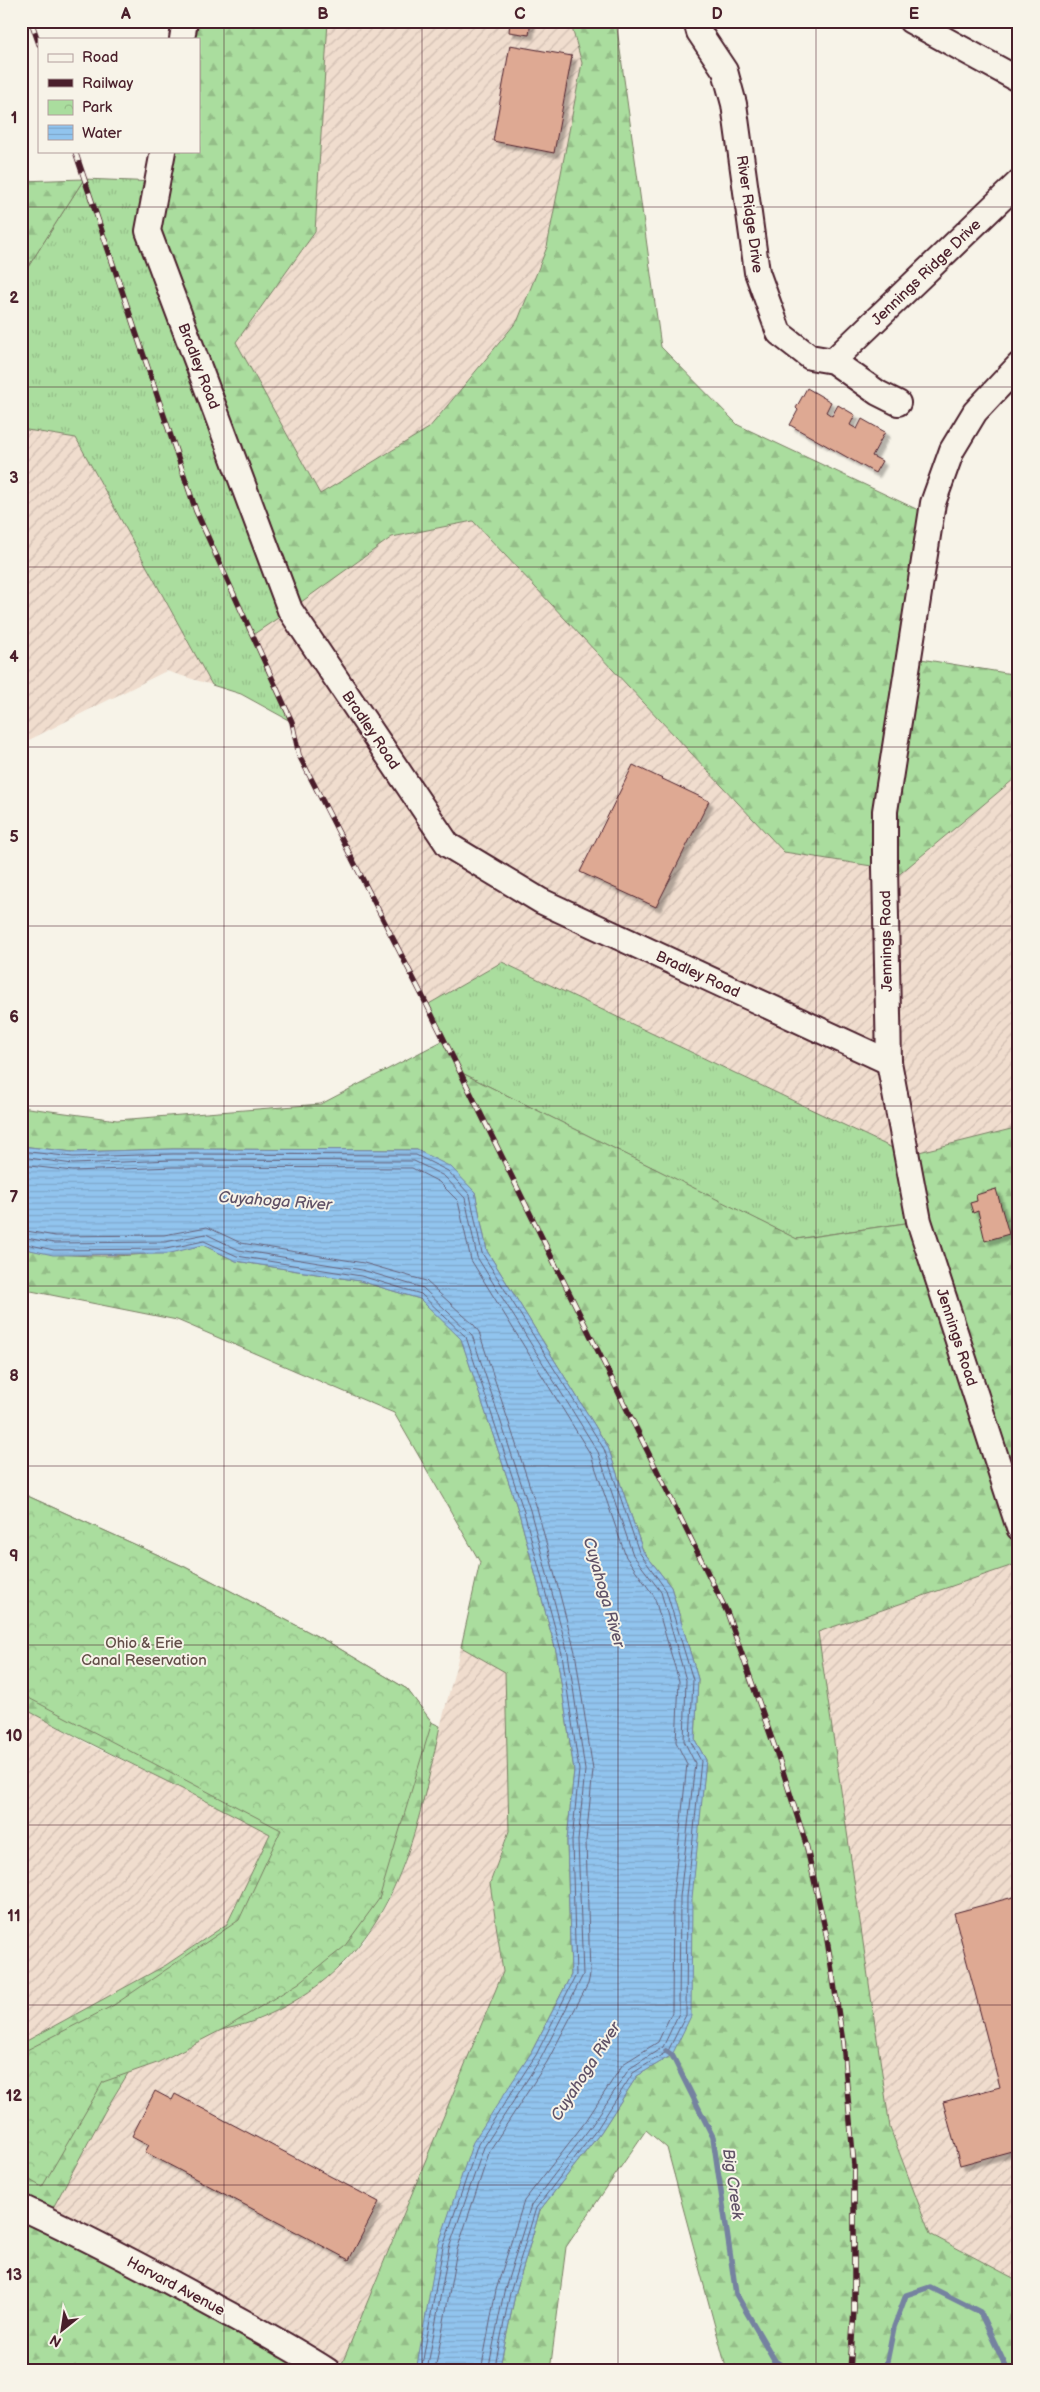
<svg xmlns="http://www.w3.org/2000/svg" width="1040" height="2392" viewBox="0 0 1040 2392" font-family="'Balsamiq Sans',sans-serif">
	<defs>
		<pattern id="industrial-furrows" width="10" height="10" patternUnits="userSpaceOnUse" patternTransform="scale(1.25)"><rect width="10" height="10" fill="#f0ddce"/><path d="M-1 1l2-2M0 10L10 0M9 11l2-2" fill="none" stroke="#cfbdb1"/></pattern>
		<pattern id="grass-tufts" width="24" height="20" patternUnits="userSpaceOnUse" patternTransform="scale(1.25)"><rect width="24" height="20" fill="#aadd9e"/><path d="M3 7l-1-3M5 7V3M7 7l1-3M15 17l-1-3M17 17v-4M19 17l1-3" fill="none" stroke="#94bd88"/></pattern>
		<pattern id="forest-firs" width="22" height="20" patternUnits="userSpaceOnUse" patternTransform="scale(1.25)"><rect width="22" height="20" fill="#aadd9e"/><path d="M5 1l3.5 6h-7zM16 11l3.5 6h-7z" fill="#94bd88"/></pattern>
		<pattern id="park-crowns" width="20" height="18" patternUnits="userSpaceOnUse" patternTransform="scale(1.25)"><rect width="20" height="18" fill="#aadd9e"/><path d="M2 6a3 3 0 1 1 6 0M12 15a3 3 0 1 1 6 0" fill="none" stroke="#94bd88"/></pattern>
		<pattern id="water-rules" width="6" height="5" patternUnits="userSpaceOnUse" patternTransform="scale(1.25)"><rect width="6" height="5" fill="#91c4ee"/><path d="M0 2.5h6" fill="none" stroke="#7fa8cc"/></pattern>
		<filter id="shadow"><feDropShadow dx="4.5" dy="4.5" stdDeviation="1" flood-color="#0004"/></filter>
	</defs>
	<rect width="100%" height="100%" fill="#f7f3e8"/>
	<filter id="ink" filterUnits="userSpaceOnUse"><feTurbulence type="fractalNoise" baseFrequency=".02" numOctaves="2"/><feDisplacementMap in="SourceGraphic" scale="10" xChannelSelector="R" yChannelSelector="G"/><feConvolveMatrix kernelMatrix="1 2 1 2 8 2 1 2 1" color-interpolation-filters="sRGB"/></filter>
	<g filter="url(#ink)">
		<g fill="url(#industrial-furrows)">
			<path d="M328,21H570L582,63L547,247L518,320L429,428L320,495L236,342L315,232Z"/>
			<path d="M21,429L76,438L212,685L166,671L21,744Z"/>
			<path d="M473,521L784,852L885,868L886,885L1019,775V1127L907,1155L502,962L427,1005L299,755L292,722L251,636L392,537Z"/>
			<path d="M1019,1563V2281L930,2234L890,2128L818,1632Z"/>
			<path d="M461,1647L505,1672L509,1830L490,1883L503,1972L339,2371L47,2219L105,2111L141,2052L256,2021L281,2008L313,1989L342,1966L364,1941L387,1904L405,1863Z"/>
			<path d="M21,1707L92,1746L185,1789L270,1834L227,1924L166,1965L21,2044Z"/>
		</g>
		<g fill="url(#grass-tufts)" stroke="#7a7e64">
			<path d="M84,179L157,182L290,610L251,636L292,722L241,694L212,685L76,438L21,429V278Z"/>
			<path d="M502,962L907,1155L919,1221L796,1239L460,1072L427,1005Z"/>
		</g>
		<g fill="url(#forest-firs)" stroke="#7a7e64">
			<path d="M185,21H328L315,232L236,342L320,494L429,428L518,320L547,247L582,63L570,21H616L661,347L738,425L931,516L909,657L1012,674L1019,667V775L885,886L884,868L784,852L473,521L392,537L290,610L148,231L163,151H199V39H182Z"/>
			<path d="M84,179L21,278V181Z"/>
			<path d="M444,1040L460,1072L797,1239L919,1221L907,1155L1019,1127V1563L818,1632L890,2128L930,2234L1019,2281V2371H727L667,2148L646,2130L566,2247L550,2371H499L515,2295L540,2210L601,2132L637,2076L672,2055L706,1760L695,1740L698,1679L671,1587L643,1551L608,1447L487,1251L475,1192L417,1150L173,1149L73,1152L21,1146V1107L117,1120L321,1104Z"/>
			<path d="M203,1245L236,1261L360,1281L420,1299L461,1338L519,1513L557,1655L574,1770L567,1841L571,1975L531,2053L418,2371H339L503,1972L490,1883L509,1831L505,1672L461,1647L480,1562L394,1413L177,1320L21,1289V1248C77,1260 148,1258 203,1245Z"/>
			<path d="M21,1493L185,1567L330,1643L407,1689L431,1722L440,1726C413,1854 388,1967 254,2021C241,2026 228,2028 214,2032C190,2038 165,2045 141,2052L105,2111L47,2219L328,2371H21V2044L166,1965L227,1924L270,1834C188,1790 103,1752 21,1707Z"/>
		</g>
		<path fill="url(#park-crowns)" stroke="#7a7e64" d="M21,1493L185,1567L330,1643L407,1689L432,1722L379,1899L344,1947L299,1983L229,2026L157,2063L103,2082L42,2187L21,2175V2053L114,2005L239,1920L281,1830L21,1694Z"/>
		<path fill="url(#water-rules)" stroke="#7582a0" d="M21,1146L73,1152L173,1149L417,1150L451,1167L475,1192L487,1251L608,1447L643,1551L671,1587L698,1679L695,1740L706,1760L692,1898L691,2016L672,2055L637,2076L601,2132L540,2210L515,2295L499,2371H416L438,2246L473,2142L531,2053L571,1975L567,1840L574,1770L557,1655L519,1513L461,1339L420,1299L360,1281L236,1261L203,1245L167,1254L53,1255L21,1248Z"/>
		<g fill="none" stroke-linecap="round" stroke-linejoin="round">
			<g stroke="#666179" stroke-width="1">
				<path d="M21,1151L73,1157L173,1154L416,1155L448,1171L470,1195L482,1253L604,1449L639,1552L666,1590L693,1680L690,1740L701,1761L687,1897L686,2015L668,2051L633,2073L597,2129L536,2208L510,2293L494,2371"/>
				<path d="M21,1157L73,1164L173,1160L414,1161L444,1176L465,1198L477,1257L598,1452L633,1555L661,1592L686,1680L684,1741L695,1763L680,1897L679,2013L663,2047L629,2069L592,2125L531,2205L504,2292L488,2371"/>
				<path d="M21,1165L73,1171L173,1167L412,1168L439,1182L458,1201L471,1260L591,1455L626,1557L654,1596L679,1681L676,1742L687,1764L673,1897L672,2012L658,2042L623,2064L586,2121L524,2201L496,2290L481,2371"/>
				<path d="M21,1230L55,1236L164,1235L207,1227L241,1243L364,1263L426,1281L474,1325L479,1332L537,1508L575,1652L593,1770L586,1841L590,1975L588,1984L547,2062L490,2150L457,2250L435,2371"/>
				<path d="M21,1237L54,1243L165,1242L206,1234L239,1250L362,1270L423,1288L472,1335L530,1510L568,1653L585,1770L578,1841L583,1975L541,2058L484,2147L449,2248L427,2371"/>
				<path d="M21,1243L54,1250L166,1249L204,1241L237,1256L361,1276L421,1294L466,1337L524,1512L562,1654L579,1770L572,1841L576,1975L536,2055L478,2144L443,2247L421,2371"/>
			</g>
			<g stroke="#7582a0" stroke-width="5.5">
				<path d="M666,2051L672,2055L713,2137L736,2294L775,2361L790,2371"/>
				<path d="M885,2371L894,2327L906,2295L930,2287L980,2312L1008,2371"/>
			</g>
		</g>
		<g fill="#dea993" stroke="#4a1f2b" filter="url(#shadow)">
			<path d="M510,21H531L529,35L509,32Z"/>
			<path d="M510,45L572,56L554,153L493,141Z"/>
			<path d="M807,388L831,402L826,412L832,416L838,405L855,415L850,425L857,429L862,419L885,432L872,456L882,461L875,473L790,425L798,410L796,408Z"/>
			<path d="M633,765L709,801L656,907L580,872Z"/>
			<path d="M996,1189L1009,1234L985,1241L978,1211L973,1213L970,1203L977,1201L976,1195Z"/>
			<path d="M1017,1896L1019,2149L960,2165L943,2102L1000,2087L954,1913Z"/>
			<path d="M155,2091L172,2100L175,2094L379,2202L349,2260L145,2152L149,2145L132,2136Z"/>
		</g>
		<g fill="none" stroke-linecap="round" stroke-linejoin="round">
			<g stroke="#4a1f2b" stroke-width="28">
				<g id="minor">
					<path d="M696,21L699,32L725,71L734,104L757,272L779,333L810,357L833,361L878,393L898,403"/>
					<path d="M911,21L1019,80"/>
					<path d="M182,39L185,21"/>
					<path d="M163,151L148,231L290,610L448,845L541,901L889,1062"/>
					<path d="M833,361L1019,182"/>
					<path d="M1019,365L975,412L952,450L933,503L885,811V868L889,1062L919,1221L1019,1528"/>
					<path d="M21,2207C86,2237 149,2270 212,2305C251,2326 291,2347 328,2371"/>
				</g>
			</g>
			<use href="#minor" stroke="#f7f3e8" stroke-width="24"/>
			<g stroke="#4a1f2b" stroke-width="5.5">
				<g id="rail">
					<path d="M31,21L39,44"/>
					<path d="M75,151L196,511L292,722L299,755L427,1005L727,1612L780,1762L806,1844L826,1933L843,2042L854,2166V2310L850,2371"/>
				</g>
			</g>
			<use href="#rail" stroke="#f7f3e8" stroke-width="4" stroke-dasharray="11" stroke-linecap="butt"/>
		</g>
	</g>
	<path fill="none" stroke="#4a1f2b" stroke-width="1" stroke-opacity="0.55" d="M224,21V2371M422,21V2371M618,21V2371M816,21V2371M21,207H1019M21,387H1019M21,567H1019M21,747H1019M21,926H1019M21,1106H1019M21,1286H1019M21,1466H1019M21,1645H1019M21,1825H1019M21,2005H1019M21,2185H1019"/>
	<g text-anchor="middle" stroke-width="4" stroke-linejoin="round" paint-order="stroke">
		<g font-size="15" fill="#4a1f2b" stroke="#f7f3e8">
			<text transform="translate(750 214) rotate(82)" y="5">River Ridge Drive</text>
			<text transform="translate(926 272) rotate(-44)" y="5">Jennings Ridge Drive</text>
			<text transform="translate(199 366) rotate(69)" y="5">Bradley Road</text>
			<text transform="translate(371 730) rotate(56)" y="5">Bradley Road</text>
			<text transform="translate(886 941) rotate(-91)" y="5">Jennings Road</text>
			<text transform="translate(698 974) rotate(25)" y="5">Bradley Road</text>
			<text transform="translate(957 1337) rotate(72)" y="5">Jennings Road</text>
			<text transform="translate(176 2286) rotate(28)" y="5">Harvard Avenue</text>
		</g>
		<g font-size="15" fill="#624e48" stroke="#f7f3e8">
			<text x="144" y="1648">Ohio &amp; Erie<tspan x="144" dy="17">Canal Reservation</tspan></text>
		</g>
		<g font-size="16" font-style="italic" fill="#5f5166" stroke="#f7f3e8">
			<text transform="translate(275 1200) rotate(4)" y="6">Cuyahoga River</text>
			<text transform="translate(605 1592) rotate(74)" y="6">Cuyahoga River</text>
			<text transform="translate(585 2071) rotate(-57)" y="6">Cuyahoga River</text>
			<text transform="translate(734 2184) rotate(82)" y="6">Big Creek</text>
		</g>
	</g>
	<rect width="1040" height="2392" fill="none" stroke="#f7f3e8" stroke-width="55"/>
	<rect x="38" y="38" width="162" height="115" fill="#f7f3e8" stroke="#b29e9c"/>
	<rect x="48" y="54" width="25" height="8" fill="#f7f3e8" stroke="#b29e9c"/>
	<text x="82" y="62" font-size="15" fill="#4a1f2b">Road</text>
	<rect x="48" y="79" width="25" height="8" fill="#4a1f2b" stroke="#b29e9c"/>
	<text x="82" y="88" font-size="15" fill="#4a1f2b">Railway</text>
	<rect x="48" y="100" width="25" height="15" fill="url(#park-crowns)" stroke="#b29e9c"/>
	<text x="82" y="112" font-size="15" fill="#4a1f2b">Park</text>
	<rect x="48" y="125" width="25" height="15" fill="url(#water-rules)" stroke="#b29e9c"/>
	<text x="82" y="138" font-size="15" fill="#4a1f2b">Water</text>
	<g transform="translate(62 2330) rotate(210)" stroke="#f7f3e8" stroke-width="4" paint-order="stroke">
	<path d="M0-4L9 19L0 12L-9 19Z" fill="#4a1f2b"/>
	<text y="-8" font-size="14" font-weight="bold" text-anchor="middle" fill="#4a1f2b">N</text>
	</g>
	<rect x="28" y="28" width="984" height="2336" fill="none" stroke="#4a1f2b" stroke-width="2"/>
	<g font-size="16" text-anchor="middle" font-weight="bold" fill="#4a1f2b">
		<text x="126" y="19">A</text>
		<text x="323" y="19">B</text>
		<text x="520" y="19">C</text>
		<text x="717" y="19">D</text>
		<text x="914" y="19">E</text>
		<text x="14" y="123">1</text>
		<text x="14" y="303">2</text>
		<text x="14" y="483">3</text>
		<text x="14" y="662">4</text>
		<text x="14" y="842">5</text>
		<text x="14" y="1022">6</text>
		<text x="14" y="1202">7</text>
		<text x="14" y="1381">8</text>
		<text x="14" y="1561">9</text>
		<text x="14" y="1741">10</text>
		<text x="14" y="1921">11</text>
		<text x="14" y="2101">12</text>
		<text x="14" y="2280">13</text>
	</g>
</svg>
